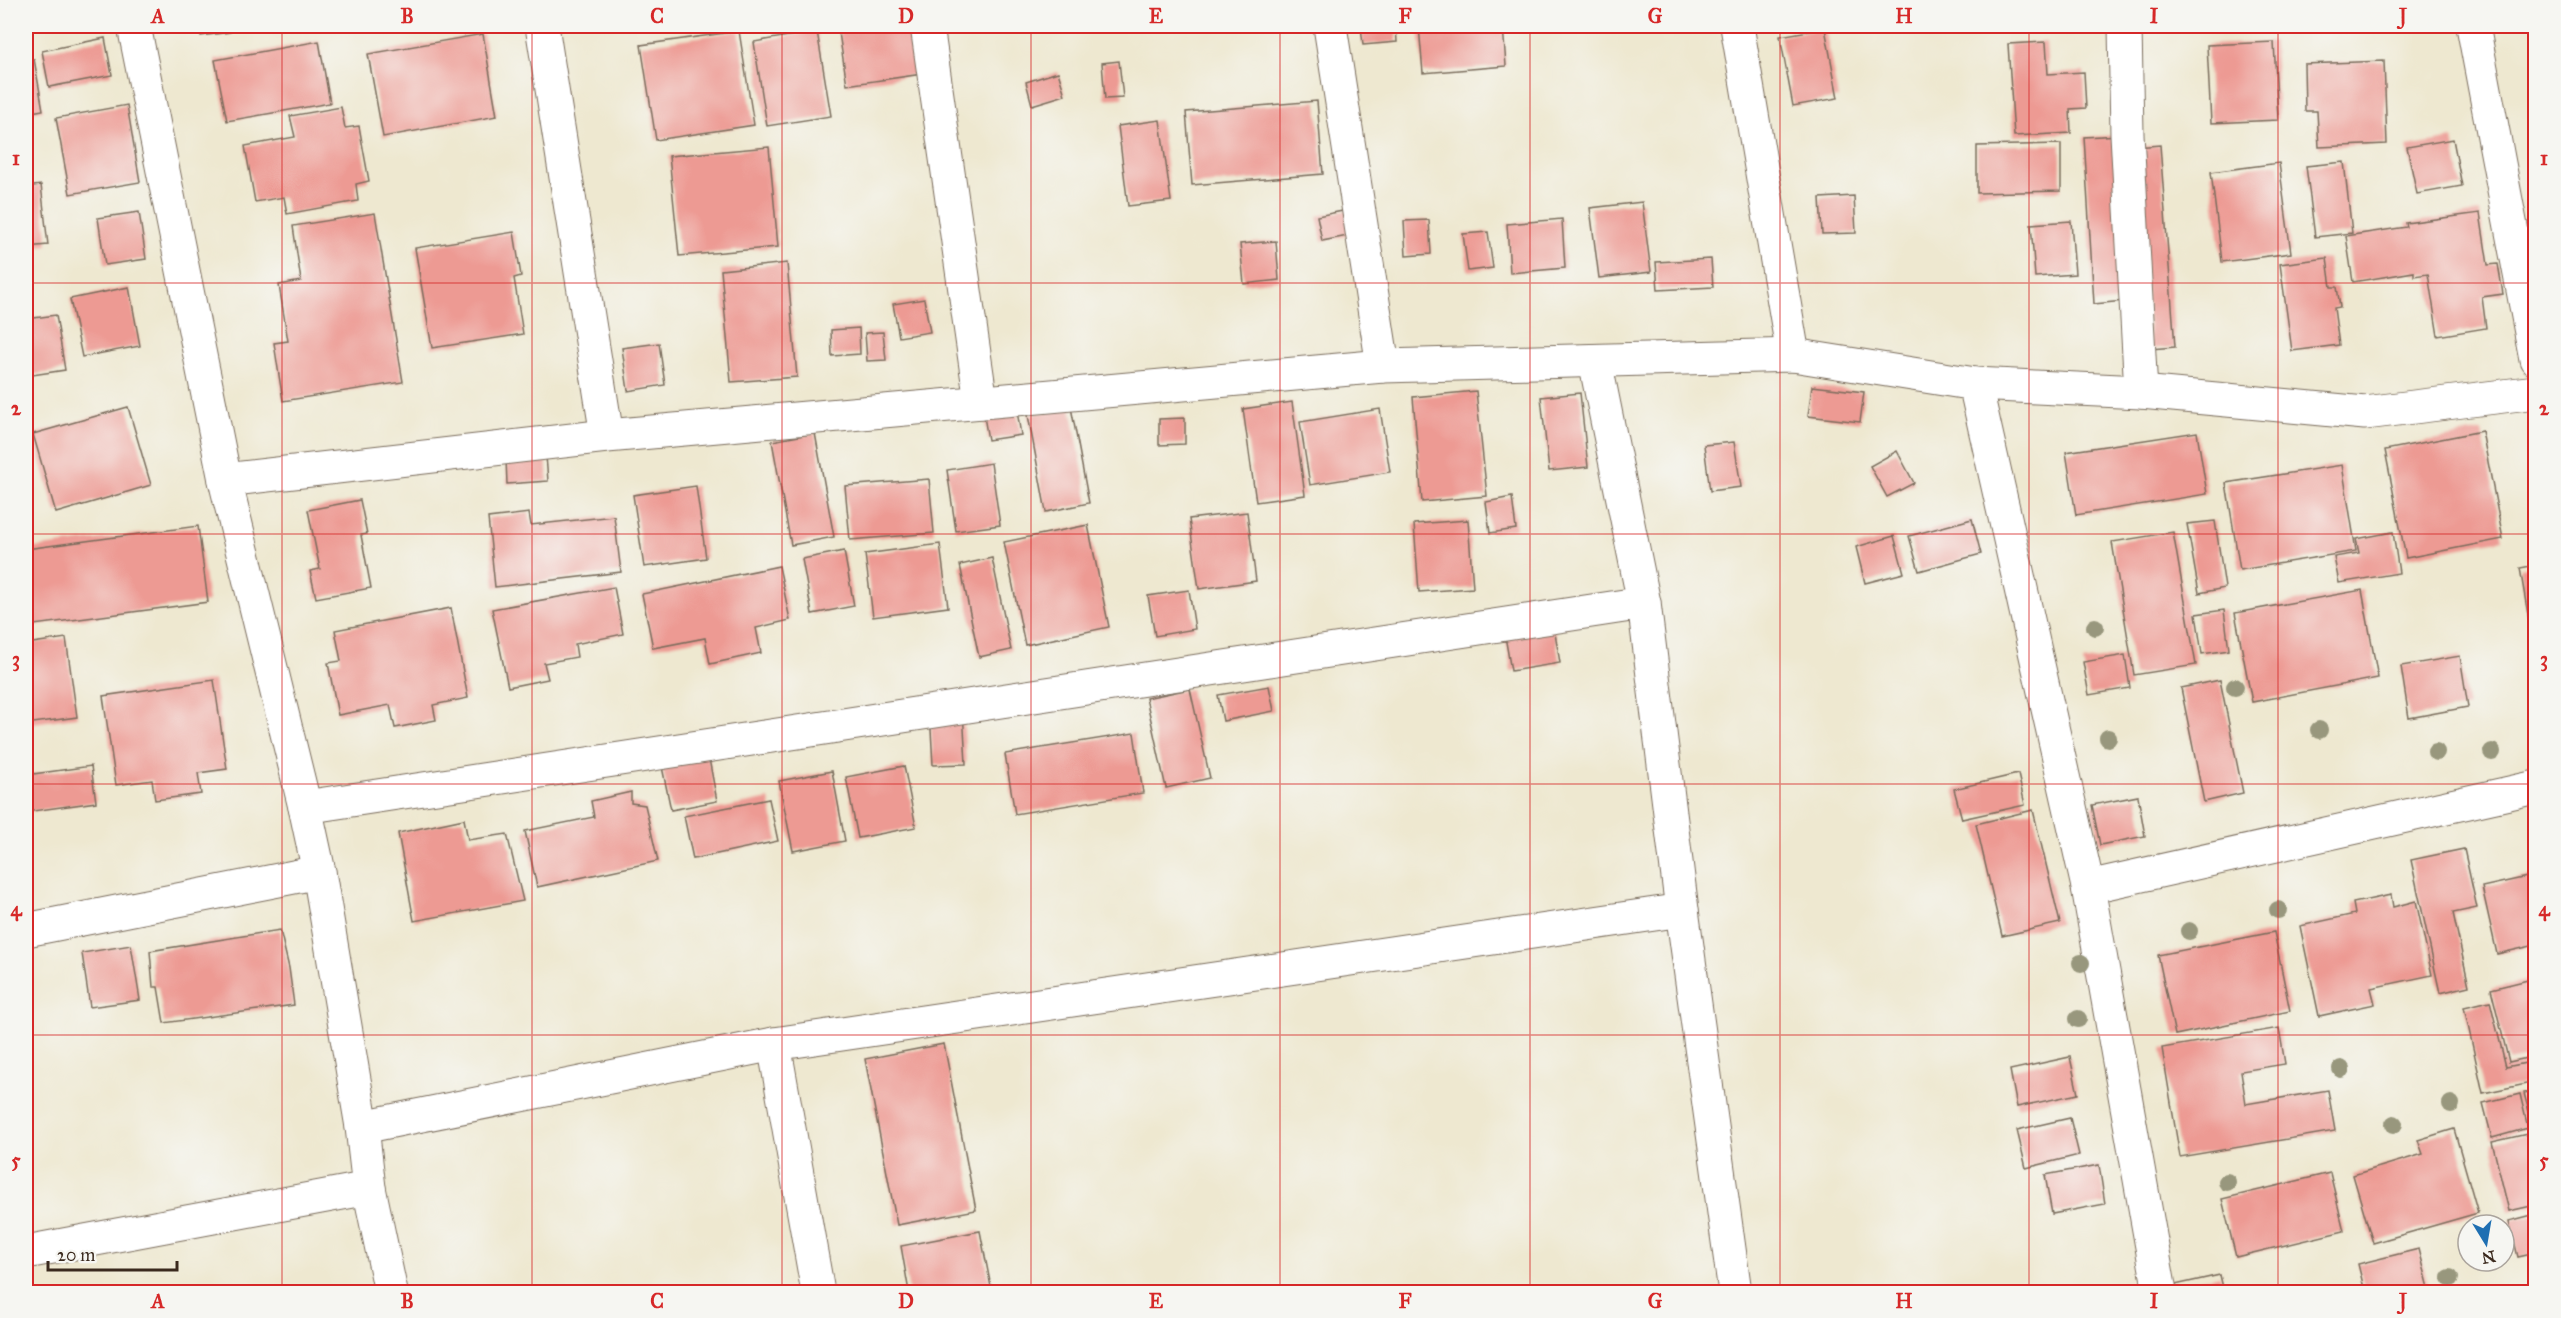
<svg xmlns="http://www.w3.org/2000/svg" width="2561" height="1318" viewBox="0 0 2561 1318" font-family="'IM FELL Great Primer',serif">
	<rect width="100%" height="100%" fill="#f6f6f2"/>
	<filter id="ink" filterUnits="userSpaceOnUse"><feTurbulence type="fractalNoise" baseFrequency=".0167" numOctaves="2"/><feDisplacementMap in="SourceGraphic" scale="12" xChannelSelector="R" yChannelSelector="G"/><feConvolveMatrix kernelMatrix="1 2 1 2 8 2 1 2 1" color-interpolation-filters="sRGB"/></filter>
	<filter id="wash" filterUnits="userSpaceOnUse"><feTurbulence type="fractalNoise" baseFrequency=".008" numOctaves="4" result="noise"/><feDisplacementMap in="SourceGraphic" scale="24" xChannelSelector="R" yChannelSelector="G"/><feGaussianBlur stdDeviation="1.35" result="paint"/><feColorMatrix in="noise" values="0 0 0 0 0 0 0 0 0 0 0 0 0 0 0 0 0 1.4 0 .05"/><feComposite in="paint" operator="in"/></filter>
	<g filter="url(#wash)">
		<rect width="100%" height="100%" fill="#eee8d0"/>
		<g id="blocks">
			<g fill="#ed9a93">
				<path d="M200,26H229L230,32L201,36Z"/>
				<path d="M838,26H915L922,74L847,85Z"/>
				<path d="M1361,26H1396L1397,42L1363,45Z"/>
				<path d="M1419,26H1503L1506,66L1423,73Z"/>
				<path d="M1825,28L1838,98L1793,106L1780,36Z"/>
				<path d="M739,31L754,125L656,140L641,45Z"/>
				<path d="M817,31L831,116L767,126L754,42Z"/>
				<path d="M483,34L497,116L383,137L368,54Z"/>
				<path d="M105,38L112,75L49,87L42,51Z"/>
				<path d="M319,41L330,103L227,121L215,60Z"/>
				<path d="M2046,42L2048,74L2084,72L2086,108L2070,109L2071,133L2014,136L2008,44Z"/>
				<path d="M2274,42L2278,120L2211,123L2207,45Z"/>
				<path d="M34,59L43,110L26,113V60Z"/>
				<path d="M1119,61L1123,98L1105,99L1102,63Z"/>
				<path d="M2384,61L2387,144L2319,147L2317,111H2305L2304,64Z"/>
				<path d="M1058,72L1065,95L1032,105L1026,82Z"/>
				<path d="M1317,101L1323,174L1192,185L1186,112Z"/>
				<path d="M127,105L140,182L70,194L56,118Z"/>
				<path d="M341,107L345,128L359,126L369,181L356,184L358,201L287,214L284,197L255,202L245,146L295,137L290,116Z"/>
				<path d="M1160,120L1171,201L1128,206L1118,126Z"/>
				<path d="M2120,135L2124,301L2094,304L2084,137Z"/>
				<path d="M2453,139L2462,186L2417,194L2407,147Z"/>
				<path d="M2061,144V191L1977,193V146Z"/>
				<path d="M2160,145L2175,347L2150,349L2136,147Z"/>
				<path d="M769,147L778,247L679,256L669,156Z"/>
				<path d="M2344,162L2352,233L2315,237L2306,166Z"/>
				<path d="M2279,163L2291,253L2222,262L2211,172Z"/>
				<path d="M41,185L48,245L26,247V187Z"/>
				<path d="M1854,196L1856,233L1822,234L1820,198Z"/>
				<path d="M1642,202L1651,272L1599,278L1590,208Z"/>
				<path d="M1348,210L1353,235L1322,241L1317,216Z"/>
				<path d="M139,212L146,259L105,265L98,218Z"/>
				<path d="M375,213L403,382L283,401L274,343L288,341L279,285L301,281L293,226Z"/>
				<path d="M2480,213L2488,265L2498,264L2503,294L2482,297L2486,328L2438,336L2428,274L2414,276V272L2353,282L2346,236L2407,227L2406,223Z"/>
				<path d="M1562,219L1565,268L1510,273L1507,224Z"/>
				<path d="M1429,220L1431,254L1406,256L1404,221Z"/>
				<path d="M2071,221L2075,274L2035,277L2031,224Z"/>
				<path d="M514,232L521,276L514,278L523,334L432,348L415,248Z"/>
				<path d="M1488,232L1493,268L1468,271L1463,234Z"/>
				<path d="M1276,241L1279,280L1244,284L1240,244Z"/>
				<path d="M2327,258L2331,287H2337L2340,307L2334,308L2339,345L2292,351L2280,264Z"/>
				<path d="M1711,259L1713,287L1658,290L1656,262Z"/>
				<path d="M787,263L797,377L731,382L721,270Z"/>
				<path d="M129,287L140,346L82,357L70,299Z"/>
				<path d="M924,299L930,332L899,337L893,304Z"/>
				<path d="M56,315L65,370L26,376V319Z"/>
				<path d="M859,328L860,354L832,356L831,330Z"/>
				<path d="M883,332L886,360L867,361L865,333Z"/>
				<path d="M659,343L665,385L628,391L622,348Z"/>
				<path d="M1812,386L1864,392L1860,422L1808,416Z"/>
				<path d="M1476,391L1487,496L1422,502L1413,397Z"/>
				<path d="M1580,393L1588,467L1549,471L1541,397Z"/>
				<path d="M1292,402L1305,495L1256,502L1243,409Z"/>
				<path d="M1016,405L1021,435L988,440L983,410Z"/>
				<path d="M128,407L151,485L56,513L33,434Z"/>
				<path d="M1071,407L1089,503L1046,512L1028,415Z"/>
				<path d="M1380,409L1390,472L1310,485L1300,422Z"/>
				<path d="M1185,418V444L1159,445V419Z"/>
				<path d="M2482,431L2503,539L2406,558L2385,450Z"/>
				<path d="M2197,432L2207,494L2076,515L2066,452Z"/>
				<path d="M815,433L834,537L791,545L772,441Z"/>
				<path d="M1734,442L1741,487L1710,491L1704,445Z"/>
				<path d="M1897,451L1914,483L1887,497L1870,466Z"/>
				<path d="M546,456L548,481L507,484L506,459Z"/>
				<path d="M991,463L1000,525L956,531L947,470Z"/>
				<path d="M2342,465L2356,551L2240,570L2226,483Z"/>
				<path d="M929,479L934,533L850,540L845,486Z"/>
				<path d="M696,486L706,558L644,567L633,495Z"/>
				<path d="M1512,497L1516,529L1490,533L1486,502Z"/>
				<path d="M360,500L367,534L361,535L371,588L316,598L310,571L320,569L308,510Z"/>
				<path d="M1247,512L1256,581L1199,589L1189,519Z"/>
				<path d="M529,513L531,525L614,516L621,572L495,587L488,518Z"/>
				<path d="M1972,519L1981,554L1919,571L1909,536Z"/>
				<path d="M1468,520L1473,588L1419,592L1414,524Z"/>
				<path d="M2215,521L2225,588L2199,593L2187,524Z"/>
				<path d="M1088,525L1109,627L1025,645L1004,542Z"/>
				<path d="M198,526L208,602L34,625L26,549Z"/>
				<path d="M2173,532L2196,665L2134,675L2112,542Z"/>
				<path d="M2393,532L2399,573L2339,583L2334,557L2359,553L2356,539Z"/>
				<path d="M1894,536L1904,573L1865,583L1856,547Z"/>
				<path d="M940,544L948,607L873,617L865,554Z"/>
				<path d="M844,551L854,606L812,614L802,559Z"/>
				<path d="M992,558L1011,650L979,657L960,565Z"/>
				<path d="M2536,565V650H2534L2520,568Z"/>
				<path d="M779,566L790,620L756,628L761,653L710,664L705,638L653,648L642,594Z"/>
				<path d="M614,587L623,634L575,644L577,657L544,663L548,679L508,687L492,609Z"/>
				<path d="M1189,590L1195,629L1155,636L1148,596Z"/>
				<path d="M2362,590L2378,678L2252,702L2235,613Z"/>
				<path d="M451,608L468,698L433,705L436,720L395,728L390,705L338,715L328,663L341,661L335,630Z"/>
				<path d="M2224,610L2229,650L2202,654L2196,614Z"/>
				<path d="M1554,627L1560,663L1511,671L1505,636Z"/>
				<path d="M66,638L77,717L26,724V644Z"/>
				<path d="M2125,655L2130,688L2089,695L2083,662Z"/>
				<path d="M2460,656L2468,707L2409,718L2401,666Z"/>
				<path d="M214,680L227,769L198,773L201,794L155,800L152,780L116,785L103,696Z"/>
				<path d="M2220,680L2243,793L2204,802L2181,688Z"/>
				<path d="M1269,686L1274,711L1223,721L1218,695Z"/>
				<path d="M1190,689L1210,778L1166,788L1146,698Z"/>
				<path d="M963,710L966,764L933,765L930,712Z"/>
				<path d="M1134,733L1143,793L1015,814L1005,754Z"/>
				<path d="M707,748L717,801L671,810L660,757Z"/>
				<path d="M91,766L96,802L26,812V775Z"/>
				<path d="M904,766L916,827L858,838L846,777Z"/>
				<path d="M832,771L845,841L793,851L779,781Z"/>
				<path d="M2018,774L2025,805L1962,819L1954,789Z"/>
				<path d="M631,792V803L645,805L658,861L537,887L525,831L594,817L591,801Z"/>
				<path d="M2138,796L2145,836L2100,845L2092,805Z"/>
				<path d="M769,799L778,841L693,859L684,816Z"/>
				<path d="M2033,810L2060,923L2002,936L1976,824Z"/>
				<path d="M464,819L468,840L507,834L523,901L414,921L398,833Z"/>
				<path d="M2464,849L2477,908L2453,913L2469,986L2440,993L2411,860Z"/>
				<path d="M2536,875V945L2497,954L2482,887Z"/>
				<path d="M2391,895L2393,907L2416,901L2432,975L2371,988L2375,1004L2319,1016L2300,926L2355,914L2353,903Z"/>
				<path d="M280,930L289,968L294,1005L164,1023L158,987H153L150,951Z"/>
				<path d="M2274,932L2290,1011L2175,1035L2158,955Z"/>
				<path d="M131,945L140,1000L90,1007L82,953Z"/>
				<path d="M2536,978V1056L2509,1062L2491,989Z"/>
				<path d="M2490,1001L2506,1067L2536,1061V1082L2483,1093L2464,1007Z"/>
				<path d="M2279,1028L2285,1064L2241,1071L2246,1104L2328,1090L2335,1131L2180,1157L2162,1048Z"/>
				<path d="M944,1044L976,1210L897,1225L865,1059Z"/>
				<path d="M2070,1057L2078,1094L2017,1107L2010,1070Z"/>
				<path d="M2536,1091V1119L2531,1120L2524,1093Z"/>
				<path d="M2520,1094L2528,1128L2492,1138L2483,1103Z"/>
				<path d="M2070,1118L2079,1155L2026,1168L2017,1130Z"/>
				<path d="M2454,1129L2478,1213L2373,1243L2353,1175L2423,1154L2418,1140Z"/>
				<path d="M2536,1132V1205L2509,1211L2492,1142Z"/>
				<path d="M2099,1165L2105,1204L2052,1214L2045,1175Z"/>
				<path d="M2330,1173L2344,1231L2236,1257L2222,1199Z"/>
				<path d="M2536,1214V1253L2518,1257L2509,1221Z"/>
				<path d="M980,1231L992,1292H909L901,1246Z"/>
				<path d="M2419,1249L2430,1292H2365L2358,1264Z"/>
				<path d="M2220,1275L2224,1292H2177L2175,1285Z"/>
			</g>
		</g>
	</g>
	<g filter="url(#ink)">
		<use href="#blocks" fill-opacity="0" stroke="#7a6c5c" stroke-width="1.5"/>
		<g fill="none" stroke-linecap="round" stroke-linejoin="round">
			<g stroke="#7a6c5c" stroke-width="35">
				<g id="street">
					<path d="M134,26L225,480L305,807L319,872L362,1127L369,1188L391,1292"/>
					<path d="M542,26L607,436"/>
					<path d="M927,26L981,402"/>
					<path d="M1330,26L1383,366"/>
					<path d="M1737,26L1793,355"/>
					<path d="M2125,26L2127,134L2141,392"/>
					<path d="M2473,26L2536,359"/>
					<path d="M1595,361L1644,603L1682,910L1735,1292"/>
					<path d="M1975,384L2088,887L2160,1292"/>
					<path d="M225,480L607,436L1383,366L1793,355L1975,384L2141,392L2365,413L2536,392"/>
					<path d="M305,807L1644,603"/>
					<path d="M2088,887L2536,787"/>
					<path d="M26,930L319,872"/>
					<path d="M774,1044L818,1292"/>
					<path d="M362,1127L774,1044L1682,910"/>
					<path d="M26,1252L369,1188"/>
				</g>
			</g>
			<use href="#street" stroke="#fff" stroke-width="33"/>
		</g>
		<g fill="#98977d">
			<circle cx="2095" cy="627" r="9"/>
			<circle cx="2235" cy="687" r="9"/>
			<circle cx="2319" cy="730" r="9"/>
			<circle cx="2108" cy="738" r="9"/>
			<circle cx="2436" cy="752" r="9"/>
			<circle cx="2492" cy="752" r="9"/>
			<circle cx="2278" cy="910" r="9"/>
			<circle cx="2189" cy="931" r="9"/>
			<circle cx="2081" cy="963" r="9"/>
			<circle cx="2078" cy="1019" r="9"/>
			<circle cx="2341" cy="1069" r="9"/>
			<circle cx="2451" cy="1104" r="9"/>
			<circle cx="2394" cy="1124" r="9"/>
			<circle cx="2227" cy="1182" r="9"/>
			<circle cx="2450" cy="1278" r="9"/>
		</g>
	</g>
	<path fill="none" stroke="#d62828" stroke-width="1.5" stroke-opacity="0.55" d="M282,26V1292M532,26V1292M782,26V1292M1031,26V1292M1280,26V1292M1530,26V1292M1780,26V1292M2029,26V1292M2278,26V1292M26,283H2536M26,534H2536M26,784H2536M26,1035H2536"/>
	<rect width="2561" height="1318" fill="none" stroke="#f6f6f2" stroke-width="66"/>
	<g transform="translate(2486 1243) rotate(169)"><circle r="28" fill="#f6f6f2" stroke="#aba49d" stroke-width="1.5"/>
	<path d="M0-4.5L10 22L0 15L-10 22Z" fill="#1f6fb2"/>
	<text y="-9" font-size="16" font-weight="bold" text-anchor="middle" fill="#3b2a1e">N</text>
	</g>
	<path d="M48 1261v9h129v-9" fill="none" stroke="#3b2a1e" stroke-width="3"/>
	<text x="57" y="1261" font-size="18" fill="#3b2a1e" stroke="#f6f6f2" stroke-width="4.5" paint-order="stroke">20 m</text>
	<rect x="33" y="33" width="2495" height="1252" fill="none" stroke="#d62828" stroke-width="2"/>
	<g font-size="20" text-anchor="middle" font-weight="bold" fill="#d62828">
		<text x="158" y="23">A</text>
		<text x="407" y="23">B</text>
		<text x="657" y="23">C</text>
		<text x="906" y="23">D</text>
		<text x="1156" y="23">E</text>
		<text x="1405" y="23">F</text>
		<text x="1655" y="23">G</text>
		<text x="1904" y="23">H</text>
		<text x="2154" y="23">I</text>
		<text x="2403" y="23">J</text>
		<text x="16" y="165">1</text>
		<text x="2544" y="165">1</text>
		<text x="16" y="415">2</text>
		<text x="2544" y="415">2</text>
		<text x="16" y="666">3</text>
		<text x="2544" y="666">3</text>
		<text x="16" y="916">4</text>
		<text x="2544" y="916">4</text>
		<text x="16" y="1167">5</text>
		<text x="2544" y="1167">5</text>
		<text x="158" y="1308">A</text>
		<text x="407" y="1308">B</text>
		<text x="657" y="1308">C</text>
		<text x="906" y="1308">D</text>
		<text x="1156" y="1308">E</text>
		<text x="1405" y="1308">F</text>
		<text x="1655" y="1308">G</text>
		<text x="1904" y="1308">H</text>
		<text x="2154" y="1308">I</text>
		<text x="2403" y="1308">J</text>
	</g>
</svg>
